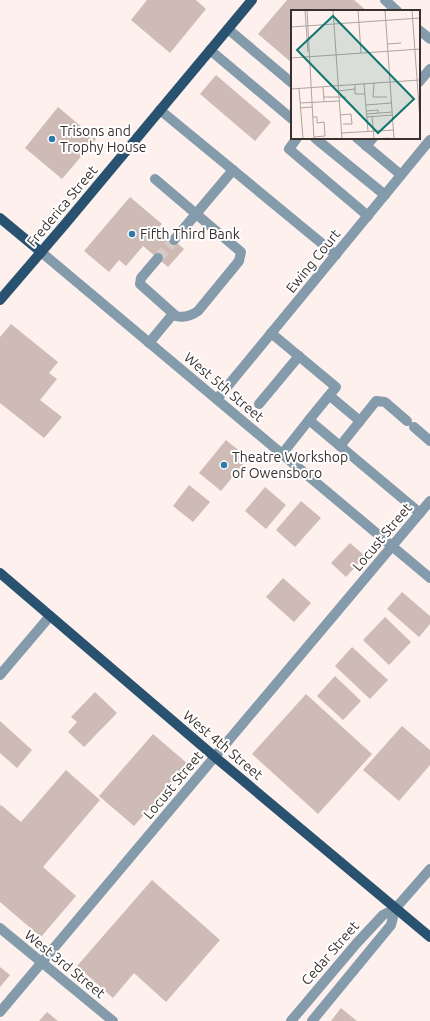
<svg xmlns="http://www.w3.org/2000/svg" width="430" height="1021" viewBox="0 0 430 1021" font-family="Ubuntu,sans-serif">
	<rect width="100%" height="100%" fill="#fdf0ed"/>
	<g fill="#cfbbb6">
		<path d="M147,0H196L206,9L170,53L131,20Z"/>
		<path d="M287,0H354L367,11H292V63L258,34Z"/>
		<path d="M216,75L271,122L255,141L200,94Z"/>
		<path d="M58,107L96,139L62,179L25,148Z"/>
		<path d="M130,197L162,224L159,227L184,249L168,267L143,246L126,266L119,260L109,272L84,251Z"/>
		<path d="M11,324L58,362L49,373L57,379L40,400L62,417L44,438L0,403V337Z"/>
		<path d="M226,440L248,458L221,491L199,473Z"/>
		<path d="M189,485L210,502L193,522L173,506Z"/>
		<path d="M265,487L286,505L266,529L245,511Z"/>
		<path d="M301,501L321,518L295,547L276,530Z"/>
		<path d="M350,543L365,556L346,577L331,563Z"/>
		<path d="M283,578L311,603L294,622L266,597Z"/>
		<path d="M402,592L430,616V624L419,637L387,609Z"/>
		<path d="M385,617L411,642L389,665L363,640Z"/>
		<path d="M352,647L388,680L370,699L335,666Z"/>
		<path d="M335,676L361,701L343,720L317,696Z"/>
		<path d="M95,692L117,713L84,747L68,732L77,722L71,717Z"/>
		<path d="M306,694L372,754L318,814L252,754Z"/>
		<path d="M0,721L32,750L17,768L0,753Z"/>
		<path d="M402,726L430,750V765L399,801L363,770Z"/>
		<path d="M153,734L188,764L134,826L99,796Z"/>
		<path d="M66,770L100,800L43,867L76,896L41,937L0,902V806L1,805L21,822Z"/>
		<path d="M152,880L220,940L166,1002L134,973L113,998L77,966Z"/>
		<path d="M0,967L10,975L0,987Z"/>
		<path d="M341,1008L357,1021H331Z"/>
		<path d="M47,1012L58,1021H39Z"/>
	</g>
	<g fill="none" stroke-linecap="round" stroke-linejoin="round">
		<path stroke="#d6cac7" stroke-width="10" stroke-dasharray="10 5" stroke-linecap="butt" d="M158,258L174,240"/>
		<g stroke="#849bac" stroke-width="10">
			<path d="M385,0L397,11"/>
			<path d="M228,29L292,83"/>
			<path d="M419,30L430,39"/>
			<path d="M210,50L292,119"/>
			<path d="M419,82L430,69"/>
			<path d="M160,110L336,255"/>
			<path d="M297,138L289,149L368,216"/>
			<path d="M315,138L385,195"/>
			<path d="M357,138L401,175"/>
			<path d="M366,146L373,138"/>
			<path d="M155,179L241,252L239,261L198,311C191,316 184,318 176,316L140,284L141,278L158,258"/>
			<path d="M174,240L233,170"/>
			<path d="M41,252L430,578"/>
			<path d="M271,333L336,387L309,420"/>
			<path d="M149,343L173,314"/>
			<path d="M330,396L360,421"/>
			<path d="M217,399L430,140"/>
			<path d="M259,404L299,356"/>
			<path d="M414,427L430,441"/>
			<path d="M340,446L376,401L385,402L407,421"/>
			<path d="M282,454L309,420L420,513"/>
			<path d="M0,675L50,616"/>
			<path d="M0,928L113,1021"/>
			<path d="M0,1012L430,501"/>
			<path d="M291,1021L356,944L383,915L395,909L430,869"/>
			<path d="M312,1021L391,925L395,909"/>
		</g>
		<g stroke="#285270" stroke-width="10">
			<path d="M0,218L41,252"/>
			<path d="M0,300L66,223L252,0"/>
			<path d="M0,573L215,757L430,937"/>
		</g>
	</g>
	<g fill="#2e7aad" stroke="#fff" stroke-width="1.5">
		<circle cx="52" cy="139" r="4"/>
		<circle cx="132" cy="234" r="4"/>
		<circle cx="224" cy="465" r="4"/>
	</g>
	<g text-anchor="middle" stroke-width="4" stroke-linejoin="round" paint-order="stroke">
		<g font-size="14" fill="#39312f" stroke="#fff" text-anchor="start">
			<text x="60" y="136">Trisons and<tspan x="60" dy="16">Trophy House</tspan></text>
			<text x="140" y="239">Fifth Third Bank</text>
			<text x="232" y="462">Theatre Workshop<tspan x="232" dy="16">of Owensboro</tspan></text>
		</g>
		<g font-size="14" fill="#39312f" stroke="#fff">
			<text transform="translate(62 206) rotate(-50)" y="5">Frederica Street</text>
			<text transform="translate(313 261) rotate(-51)" y="5">Ewing Court</text>
			<text transform="translate(224 387) rotate(40)" y="5">West 5th Street</text>
			<text transform="translate(382 537) rotate(-50)" y="5">Locust Street</text>
			<text transform="translate(223 745) rotate(40)" y="5">West 4th Street</text>
			<text transform="translate(173 785) rotate(-50)" y="5">Locust Street</text>
			<text transform="translate(330 953) rotate(-49)" y="5">Cedar Street</text>
			<text transform="translate(65 964) rotate(39)" y="5">West 3rd Street</text>
		</g>
	</g>
	<g transform="translate(291 10)">
		<rect width="129" height="129" fill="#fdf0ed"/>
		<path fill="none" stroke="#afa4a1" stroke-width="1" d="M14,0L17,42M16,0L23,129M42,0L51,129M67,0L70,43M94,0L103,129M121,0L129,111M0,17L129,8M97,34L110,33M0,48L129,39M99,72L129,70M83,73L82,87H96M73,74L77,121M32,77L33,91M8,78L12,129M0,79L99,72M64,79V84H74M47,81L64,79V74M32,87H55M9,93L48,91M75,95L100,93M9,98L21,97M75,101L87,100V103M76,104L101,102M49,105L60,104L61,114H52M81,106L83,129M22,107H26V113L33,112L34,126L23,127M76,107L101,105M50,123L103,120M83,129L98,128"/>
		<path fill="#0f766e" fill-opacity="0.15" stroke="#0f766e" stroke-width="2" d="M42,6L123,89L87,123L6,40Z"/>
		<rect width="129" height="129" fill="none" stroke="#39312f" stroke-width="2"/>
	</g>
</svg>
